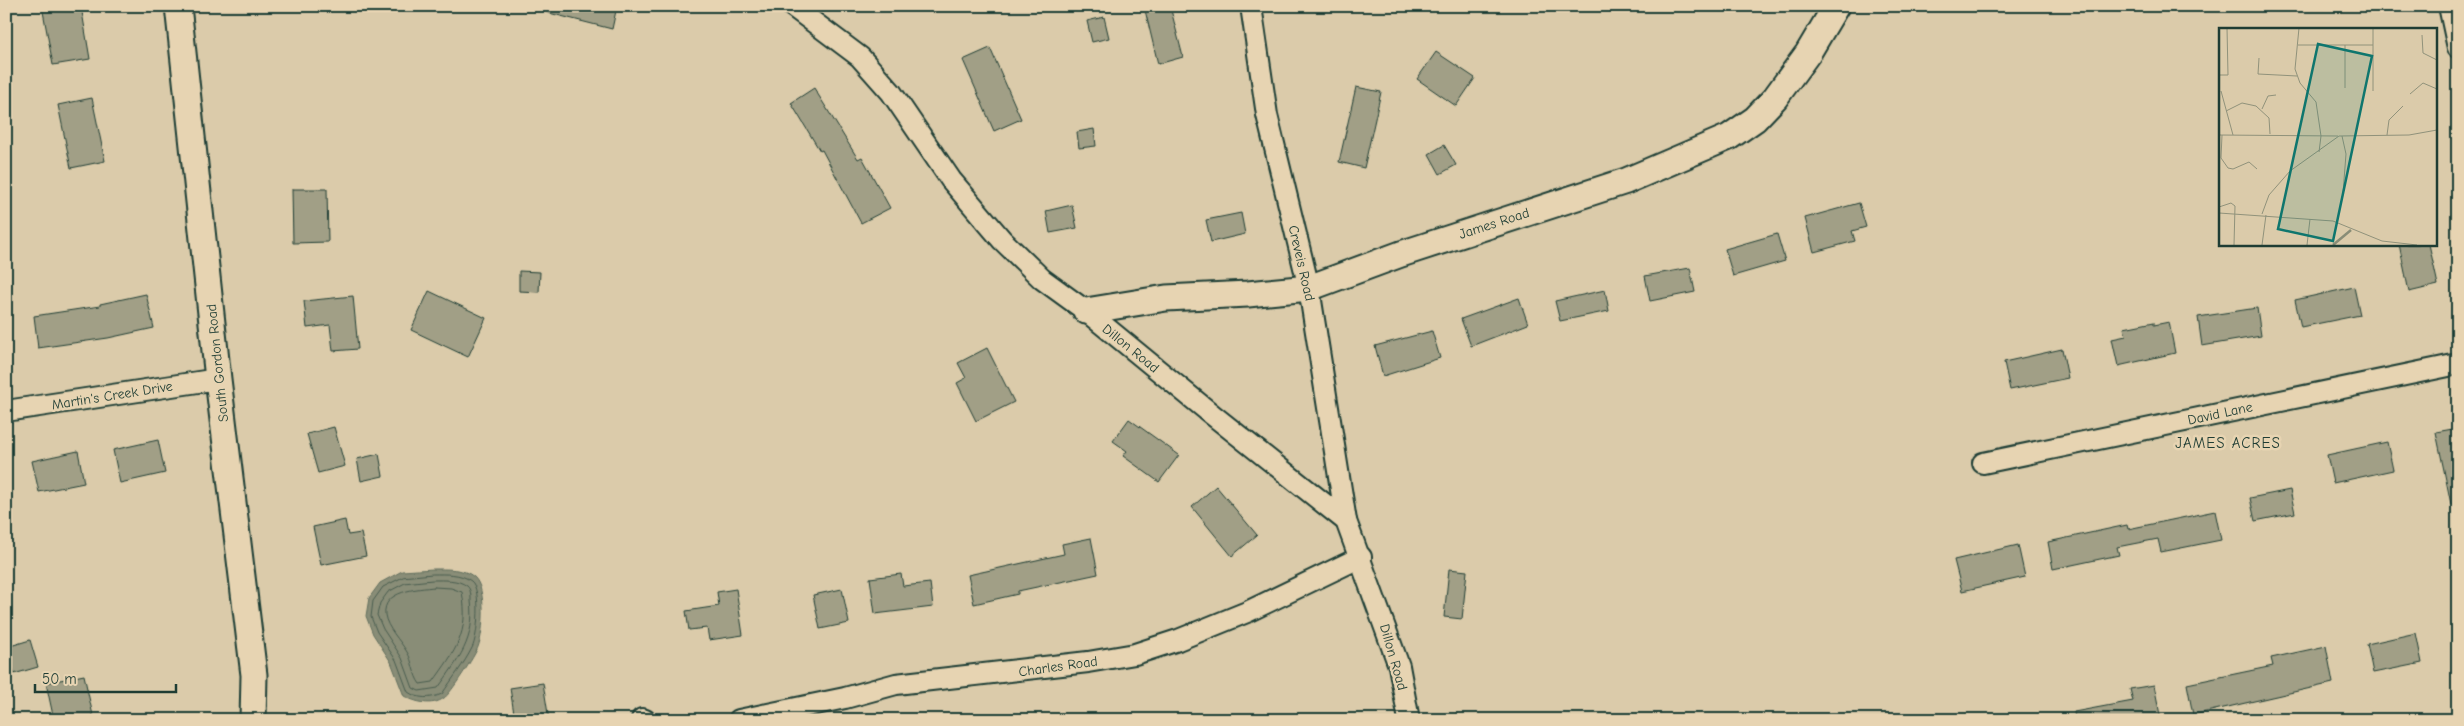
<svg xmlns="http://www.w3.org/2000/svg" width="2464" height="726" viewBox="0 0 2464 726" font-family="'Comic Neue',sans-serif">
	<rect width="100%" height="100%" fill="#dbcbaa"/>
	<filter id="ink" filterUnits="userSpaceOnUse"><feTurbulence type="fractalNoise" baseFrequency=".02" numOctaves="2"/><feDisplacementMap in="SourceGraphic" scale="10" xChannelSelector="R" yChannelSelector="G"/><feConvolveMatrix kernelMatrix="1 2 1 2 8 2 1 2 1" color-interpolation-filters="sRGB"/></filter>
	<g filter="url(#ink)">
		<path fill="#898d77" stroke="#5f6d5c" d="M433,569C446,569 464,568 474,577C487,588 484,632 478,647C476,654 450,695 444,698C432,707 415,702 404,696L391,662L373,634L366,616L369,598L380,583L402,571Z"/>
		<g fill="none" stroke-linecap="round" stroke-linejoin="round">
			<g stroke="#495d4f" stroke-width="1">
				<path d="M433,574C445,574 461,573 471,581C482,589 478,637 472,648C464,664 452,679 442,694C430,699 418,699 408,692L396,660L377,632L371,617L373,601L383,587L403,577Z"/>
				<path d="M433,580C444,580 458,579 467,586C471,589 471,596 471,601C476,639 458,660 438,688L419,691L413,688L402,658L383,629L377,615L380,603L388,592L405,583Z"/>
				<path d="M434,587L451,588L462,592C470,633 455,651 433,682L420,684C413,675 413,661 407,652C400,640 387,628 385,615C382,590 418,589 434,587Z"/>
			</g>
		</g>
		<g fill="#a19f86" stroke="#1f3d34">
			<path d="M42,6H81L90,59L53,65Z"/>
			<path d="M546,6H617L612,29L545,12Z"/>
			<path d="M1144,6H1170L1183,57L1158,64Z"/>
			<path d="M1104,17L1109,38L1092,42L1087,21Z"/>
			<path d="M990,48L1021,119L994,131L963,60Z"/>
			<path d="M1436,52L1475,78L1456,106L1417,79Z"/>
			<path d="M1356,87L1381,92L1364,168L1339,162Z"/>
			<path d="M814,88L858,159L862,157L890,208L861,223L822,150L820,151L791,103Z"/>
			<path d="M92,98L105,161L71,168L58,105Z"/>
			<path d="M1094,129L1096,146L1079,148L1077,132Z"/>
			<path d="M1444,145L1456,165L1440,174L1429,154Z"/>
			<path d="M292,189H327L328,242L293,243Z"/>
			<path d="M1859,203L1866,227L1852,231L1855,241L1814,252L1805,218Z"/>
			<path d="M1072,205L1077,228L1050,233L1046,211Z"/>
			<path d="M1241,213L1245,234L1211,242L1206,220Z"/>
			<path d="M1777,234L1785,261L1733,276L1725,249Z"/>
			<path d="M2399,244H2429L2438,285L2409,292Z"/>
			<path d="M1690,268L1695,292L1650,301L1645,276Z"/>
			<path d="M519,271L540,272L539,292L519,291Z"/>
			<path d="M2354,287L2360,315L2301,327L2295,300Z"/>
			<path d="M1605,290L1609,311L1560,321L1555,301Z"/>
			<path d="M429,291L486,318L468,357L411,330Z"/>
			<path d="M146,294L154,328L108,338L38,348L34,316L100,306V304Z"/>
			<path d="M353,296L358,349L333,351L330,325L307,328L304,301Z"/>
			<path d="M1519,298L1528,324L1471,346L1461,319Z"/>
			<path d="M2257,308L2261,336L2202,346L2198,317Z"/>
			<path d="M2154,322V325L2169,322L2175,353L2118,366L2112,339L2126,336L2124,328Z"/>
			<path d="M1432,331L1440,358L1383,376L1375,346Z"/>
			<path d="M987,348L1014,402L976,421L957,383L966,378L958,363Z"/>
			<path d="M2062,349L2068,378L2010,390L2004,362Z"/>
			<path d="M1129,419L1179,455L1159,482L1123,456L1127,451L1113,441Z"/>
			<path d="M334,427L345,466L318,473L307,434Z"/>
			<path d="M2458,428V503L2451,504L2436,432Z"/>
			<path d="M158,440L165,473L120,483L113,450Z"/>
			<path d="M2387,442L2393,470L2333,483L2327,455Z"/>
			<path d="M78,451L84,483L39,492L32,461Z"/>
			<path d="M379,454L383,476L361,481L357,459Z"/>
			<path d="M1216,486L1257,535L1232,556L1192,507Z"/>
			<path d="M2290,490L2295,513L2255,521L2250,498Z"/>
			<path d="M2215,511L2221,540L2161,552L2158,539L2117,547L2119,555L2053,569L2048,542L2127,525L2128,529Z"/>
			<path d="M345,520L348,535L361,533L366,556L321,565L313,527Z"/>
			<path d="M1091,538L1098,574L1018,591V594L974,604L968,575L1064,554L1062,544Z"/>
			<path d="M2018,545L2025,577L1962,591L1954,560Z"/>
			<path d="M1449,569L1467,571L1462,619L1444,617Z"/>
			<path d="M901,574L903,586L930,583L933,607L875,614L870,578Z"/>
			<path d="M736,589L743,635L709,640L707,628L689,630L686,611L719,606L717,592Z"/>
			<path d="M842,589L849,623L820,629L813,595Z"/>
			<path d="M2416,633L2422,663L2373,673L2367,644Z"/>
			<path d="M30,640L38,667L14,674L7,647Z"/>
			<path d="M2326,646L2333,683L2193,715L2187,684L2273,666L2271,658Z"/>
			<path d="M84,675L94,720H54L46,683Z"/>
			<path d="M543,683L549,720H515L510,688Z"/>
			<path d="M2154,685L2161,720H2075L2074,712L2133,701L2130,689Z"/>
		</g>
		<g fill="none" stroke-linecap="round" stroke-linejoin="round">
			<g stroke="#1f3d34" stroke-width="24">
				<g id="minor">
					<path d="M792,6L860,57L891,92L951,180L1002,240L1042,279L1086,311L1214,416L1346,521L1399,666L1409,720"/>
					<path d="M1251,6L1267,115L1309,288L1346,521"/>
					<path d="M2449,6L2458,48"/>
					<path d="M6,411L218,379"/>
					<path d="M1983,463L2458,364"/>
					<path d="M642,719L645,720"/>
					<path d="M739,720L845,698L896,684L1088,662L1135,654L1178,640L1247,612L1361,557"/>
				</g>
			</g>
			<g stroke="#1f3d34" stroke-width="29">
				<g id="tertiary">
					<path d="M178,6L218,379L254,675L253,720"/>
					<path d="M1086,311L1166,298L1248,294L1309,288L1401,254L1626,181L1729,137L1755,119L1775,98L1808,53L1836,6"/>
				</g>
			</g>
			<use href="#minor" stroke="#e7d4b2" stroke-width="20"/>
			<use href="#tertiary" stroke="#e7d4b2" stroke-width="25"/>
		</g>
	</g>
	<g text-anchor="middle" stroke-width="5" stroke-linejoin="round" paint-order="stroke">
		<g font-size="14" fill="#1f3d34" stroke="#e7d4b2">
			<text transform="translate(1494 223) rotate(-18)" y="5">James Road</text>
			<text transform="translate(1302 263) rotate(77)" y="5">Creveis Road</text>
			<text transform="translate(1131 348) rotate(39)" y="5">Dillon Road</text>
			<text transform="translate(217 363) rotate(-96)" y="5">South Gordon Road</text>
			<text transform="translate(112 395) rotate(-9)" y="5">Martin's Creek Drive</text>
			<text transform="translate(2220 413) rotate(-12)" y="5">David Lane</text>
			<text transform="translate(1394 657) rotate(74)" y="5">Dillon Road</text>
			<text transform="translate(1058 666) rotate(-8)" y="5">Charles Road</text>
		</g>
		<g font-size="15" letter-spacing="1" fill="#1f3d34" stroke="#e7d4b2">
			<text x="2228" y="448">JAMES ACRES</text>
		</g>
	</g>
	<g transform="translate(2219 28)">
		<rect width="218" height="218" fill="#dbcbaa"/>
		<path fill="none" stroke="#898d77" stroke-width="2.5" d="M114,217L132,202"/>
		<path fill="none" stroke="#90927b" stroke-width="1" d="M80,0L76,41L81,55L97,74L102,108L100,124M203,7L204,25L218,32M79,17H154M40,30L39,46L78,48M0,47H9L8,0M126,60V17M2,63L14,107M154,63V0M191,66L204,55L218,61M43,81L49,68L57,67M7,83L23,75L37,78L50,90L51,106M0,107L119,108M3,107L2,130L9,140L14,141L30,134L38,141M168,107L170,92L184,78M123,108L127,126L124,165M0,179L12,175L16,178L15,217M0,185L114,193L163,213L198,217M43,186L50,167L71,143L120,108L190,107L218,102M43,217L47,187M88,217L91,191"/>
		<path fill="#0f766e" fill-opacity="0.15" stroke="#0f766e" stroke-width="2.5" d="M99,16L153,28L114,213L59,201Z"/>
		<rect width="218" height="218" fill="none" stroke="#1f3d34" stroke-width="2.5"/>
	</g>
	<rect width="2464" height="726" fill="none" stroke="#e7d4b2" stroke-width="25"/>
	<rect x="12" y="12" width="2439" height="701" fill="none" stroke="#1f3d34" stroke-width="2" filter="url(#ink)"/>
	<path d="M35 684v8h141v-8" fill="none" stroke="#1f3d34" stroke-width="2.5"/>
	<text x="42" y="684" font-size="15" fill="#1f3d34" stroke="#e7d4b2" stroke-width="4" paint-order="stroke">50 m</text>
</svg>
